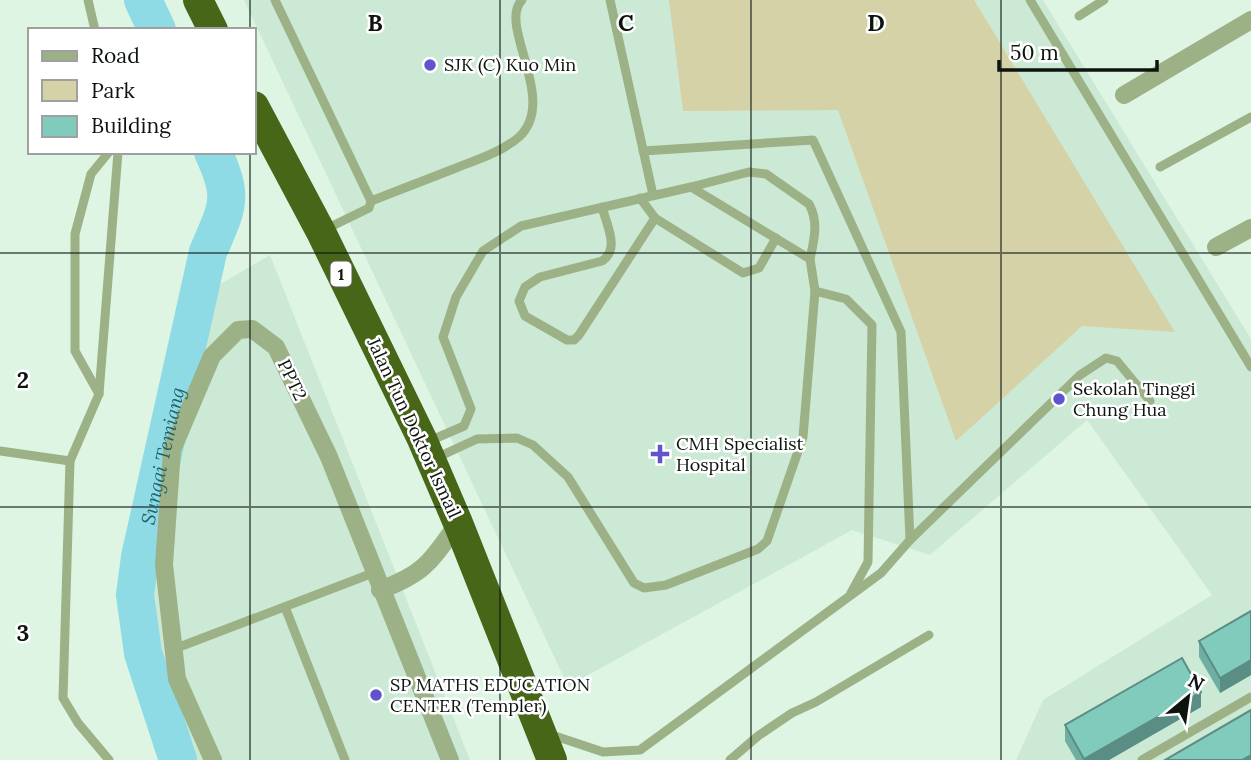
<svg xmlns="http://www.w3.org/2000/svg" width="1251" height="760" viewBox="0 0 1251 760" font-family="Lora,serif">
	<rect width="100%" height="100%" fill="#def5e4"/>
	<g fill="#cbe9d4">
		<path d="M244,0H1043L1251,339V760H1016L1043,700L1212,595L1087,420L930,555L852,530L568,686Z"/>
		<path d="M270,255L470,760H173L132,664L154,431L205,293Z"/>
	</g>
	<path fill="#d6d2a8" d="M669,0H974L1175,332L1082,326L956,441L838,110L683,111Z"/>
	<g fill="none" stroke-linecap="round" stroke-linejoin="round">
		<g stroke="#8edbe5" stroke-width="38">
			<path d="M143,0L157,30"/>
			<path id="s1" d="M178,760L143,653L135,595L140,557L208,252C227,207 235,199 213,152"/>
		</g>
		<g stroke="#9db187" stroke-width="9">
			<path d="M88,0L95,30"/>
			<path d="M275,0L371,201L369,208L326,229"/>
			<path d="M610,0L653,195"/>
			<path d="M1030,0L1251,367"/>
			<path d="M1079,16L1104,0"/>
			<path d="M643,151L813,140L901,332L910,540"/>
			<path d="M1160,167L1251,117"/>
			<path d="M691,187L749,172L766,174L809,204C819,222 814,240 810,259"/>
			<path d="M640,198L655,218L743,273L759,268L776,238"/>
			<path d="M371,201C399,190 428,179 456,168C476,160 502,152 519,137C559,100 497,25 522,0"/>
			<path d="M602,207C607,226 620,249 602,261L540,277L525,287L519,301L525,316L567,340H574L579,335L655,218"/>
			<path d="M815,291L846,299L872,325L868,562L851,593"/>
			<path d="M99,394L75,351V234L91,174L109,152"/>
			<path d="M427,442L464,426L471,409L443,337L456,297L483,251L521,226L691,187L810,259L815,291L803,437L767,541L758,549L666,585L644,588L634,583L568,477L533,445L517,438L477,439L436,458"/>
			<path d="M0,451L70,461"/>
			<path d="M285,607L345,760"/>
			<path d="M174,649L373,573"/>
			<path d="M549,734L603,752L640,750L881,573L910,540L1080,375L1106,358L1117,361L1150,401"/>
			<path d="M109,760L78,723L63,698L70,461L99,394L118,152"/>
			<path d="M730,760L758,736L792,713L816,702L929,635"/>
			<path d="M1142,760L1251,697"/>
		</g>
		<g stroke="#9db187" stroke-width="18">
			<path d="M1124,95L1251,20"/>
			<path d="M1216,247L1251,228"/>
			<path d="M380,590C425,574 432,560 458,523"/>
			<path d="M213,760L177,679L164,565L172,450L212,356L238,330L252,329L276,347L329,457L450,760"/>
		</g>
		<g stroke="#476618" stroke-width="30">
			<path d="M198,0L213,30"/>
			<path d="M254,106L321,232L422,439L458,523L552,760"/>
		</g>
	</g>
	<g fill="#6fafa2">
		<path d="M1251,611V675L1220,693L1199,657V641Z"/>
		<path d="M1201,707L1109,760H1076L1065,741V725Z"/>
	</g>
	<g fill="#5a8e84">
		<path d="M1251,660V675L1220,693V678Z"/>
		<path d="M1201,692V707L1109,760H1084V759Z"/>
		<path d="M1251,755V760H1242Z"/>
	</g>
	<g fill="#81cbbc" stroke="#5a8e84" stroke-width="2">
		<path d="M1251,611V660L1220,678L1199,641Z"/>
		<path d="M1182,658L1201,692L1084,759L1065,725Z"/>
		<path d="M1251,710V755L1242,760H1165Z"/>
	</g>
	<path fill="none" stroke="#0d140f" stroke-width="2" stroke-opacity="0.55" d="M250,0V30M500,0V760M751,0V760M1001,0V760M250,152V760M0,253H1251M0,507H1251"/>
	<g fill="#6054cd" stroke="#fff" stroke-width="2.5">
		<circle cx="430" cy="65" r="7"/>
		<circle cx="1059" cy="399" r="7"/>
		<path d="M656.5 443.5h7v7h7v7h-7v7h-7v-7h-7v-7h7z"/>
		<circle cx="376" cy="695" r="7"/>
	</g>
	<g text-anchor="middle" stroke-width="5" stroke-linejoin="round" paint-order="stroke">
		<rect fill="#fff" stroke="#565a57" stroke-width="2" x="330.5" y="261.5" width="21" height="25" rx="5"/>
		<g font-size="16" font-weight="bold" fill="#0d140f">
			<text x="341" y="280">1</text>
		</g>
		<g font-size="18" fill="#0d140f" stroke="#fff" text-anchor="start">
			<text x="444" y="71">SJK (C) Kuo Min</text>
			<text x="1073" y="395">Sekolah Tinggi<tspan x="1073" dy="21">Chung Hua</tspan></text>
			<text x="676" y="450">CMH Specialist<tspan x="676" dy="21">Hospital</tspan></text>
			<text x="390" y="691">SP MATHS EDUCATION<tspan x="390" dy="21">CENTER (Templer)</tspan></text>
		</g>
		<g font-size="18" fill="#0d140f" stroke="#fff">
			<text transform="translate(292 380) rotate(64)" y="6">PPT2</text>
			<text transform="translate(414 428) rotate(65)" y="6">Jalan Tun Doktor Ismail</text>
		</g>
		<g font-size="19" font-style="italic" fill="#216168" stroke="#fff">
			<text dy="7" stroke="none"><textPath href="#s1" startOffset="313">Sungai Temiang</textPath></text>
		</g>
	</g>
	<g font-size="23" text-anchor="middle" font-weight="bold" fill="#0d140f" stroke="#fff" stroke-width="5" stroke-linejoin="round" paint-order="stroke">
		<text x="375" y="31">B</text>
		<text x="626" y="31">C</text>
		<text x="876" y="31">D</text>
		<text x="23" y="388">2</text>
		<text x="23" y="641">3</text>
	</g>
	<rect x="28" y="28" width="228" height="126" fill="#ffffff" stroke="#9ea19f" stroke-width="2"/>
	<rect x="42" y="51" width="35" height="10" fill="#9db187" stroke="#9ea19f" stroke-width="2"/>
	<text x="91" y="63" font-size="21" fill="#0d140f">Road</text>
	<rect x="42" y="80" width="35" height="21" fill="#d6d2a8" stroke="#9ea19f" stroke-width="2"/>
	<text x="91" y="98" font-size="21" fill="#0d140f">Park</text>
	<rect x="42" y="116" width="35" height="21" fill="#81cbbc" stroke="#9ea19f" stroke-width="2"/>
	<text x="91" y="133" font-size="21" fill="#0d140f">Building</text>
	<g transform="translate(1188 697) rotate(29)" stroke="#ffffff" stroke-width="5" paint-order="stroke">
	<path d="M0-5L12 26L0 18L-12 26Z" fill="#0d140f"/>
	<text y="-10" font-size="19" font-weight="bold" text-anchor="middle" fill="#0d140f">N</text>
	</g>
	<path d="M999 60v10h158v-10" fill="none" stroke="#0d140f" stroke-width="3.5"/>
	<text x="1010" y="60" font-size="21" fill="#0d140f" stroke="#ffffff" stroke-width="5" paint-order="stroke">50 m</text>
</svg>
